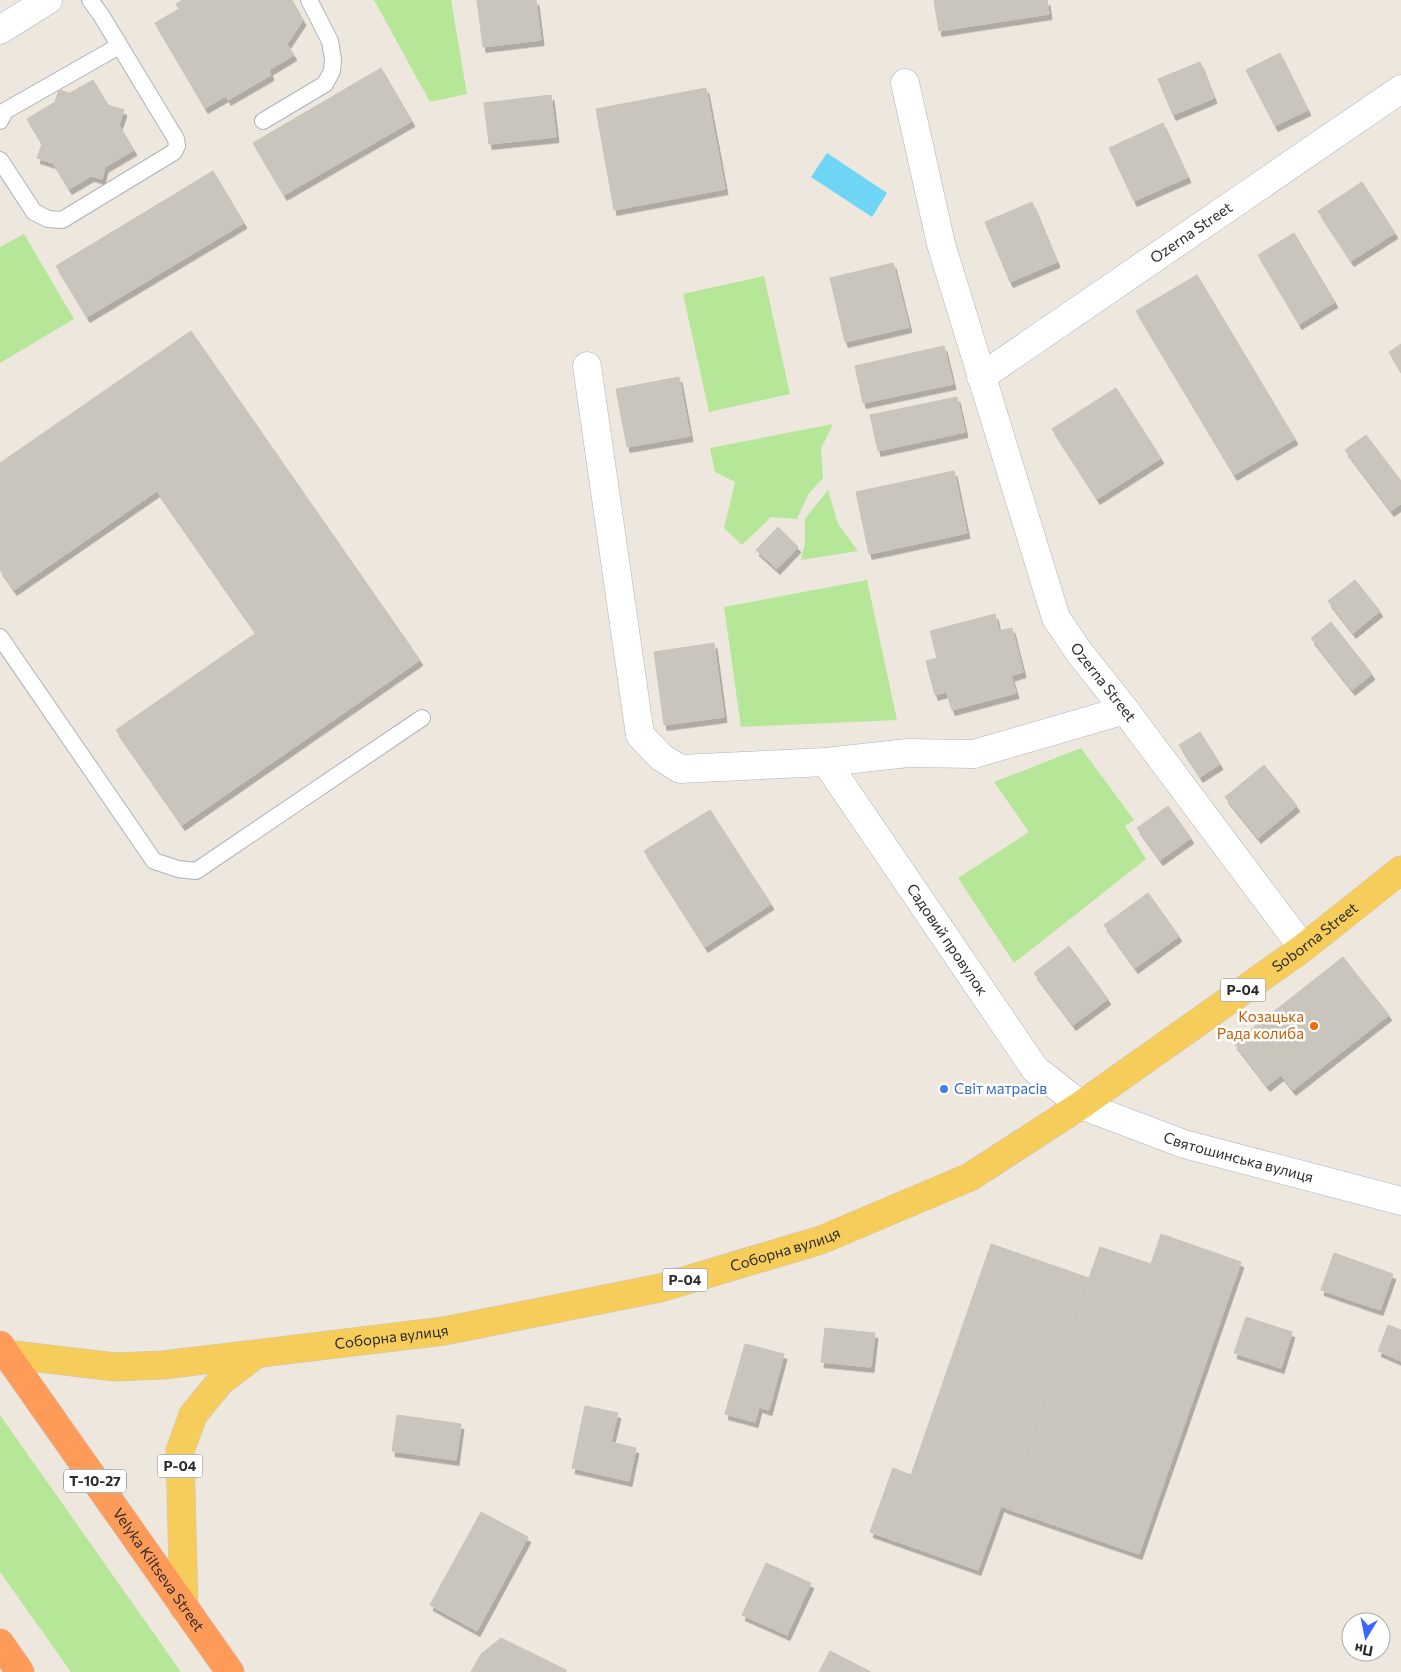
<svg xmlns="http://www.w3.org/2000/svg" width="1401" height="1672" viewBox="0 0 1401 1672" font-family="Commissioner,sans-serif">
	<defs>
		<filter id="shadow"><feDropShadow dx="3" dy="5.5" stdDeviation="0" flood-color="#0004"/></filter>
	</defs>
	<rect width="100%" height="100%" fill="#eee7de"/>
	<g fill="#b6e799">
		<path d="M374,0H451L467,94L430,102Z"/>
		<path d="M24,234L74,319L0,363V247Z"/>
		<path d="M764,276L790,394L709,412L683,294Z"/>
		<path d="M833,424L821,449L823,478L809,493L797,519L771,517L742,545L724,528L735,482L715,472L710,448Z"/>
		<path d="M828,490L838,524L858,551L801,560L805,543V519Z"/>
		<path d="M867,580L897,720L741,727L724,607Z"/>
		<path d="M1081,748L1134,820L1125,826L1146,859L1014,963L958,878L1029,832L994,782Z"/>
		<path d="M0,1415L181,1672H71L0,1572Z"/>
	</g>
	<path fill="#6ed5f4" d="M827,153L887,193L872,217L811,177Z"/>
	<g fill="#c9c5bd" stroke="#cac3b8" filter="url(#shadow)">
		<path d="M183,0H292L303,20L287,44L294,55L269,70L271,75L228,100L226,96L205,108L155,23L179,9L176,4Z"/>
		<path d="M477,0H536L541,40L483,47Z"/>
		<path d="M934,0H1047L1049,14L939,31Z"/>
		<path d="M1280,53L1308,110L1275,126L1246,70Z"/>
		<path d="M1200,62L1214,98L1173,115L1158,79Z"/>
		<path d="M381,68L412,121L284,195L253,143Z"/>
		<path d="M93,80L108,105L124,110L119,125L134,150L105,167L102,179L91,176L69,189L53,163L37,158L42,144L27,119L55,102L59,90L70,93Z"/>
		<path d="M706,88L725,189L614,210L596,109Z"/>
		<path d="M551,95L556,137L489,144L484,103Z"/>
		<path d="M1163,123L1188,177L1134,201L1109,148Z"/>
		<path d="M213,171L244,223L87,317L56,266Z"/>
		<path d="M1362,182L1395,233L1351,261L1318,211Z"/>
		<path d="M1032,202L1057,262L1010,282L985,222Z"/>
		<path d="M1294,233L1335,302L1299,324L1258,255Z"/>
		<path d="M893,263L909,327L845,342L830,278Z"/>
		<path d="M1197,275L1295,439L1234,475L1136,311Z"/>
		<path d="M191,331L420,660L182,825L116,730L256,633L157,491L14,590L0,570V463Z"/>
		<path d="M1401,344V372L1389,352Z"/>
		<path d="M944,346L953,384L863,403L855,366Z"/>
		<path d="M679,377L690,436L627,447L616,389Z"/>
		<path d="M1116,388L1161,458L1097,499L1052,429Z"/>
		<path d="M957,397L965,432L878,451L870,415Z"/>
		<path d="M1366,435L1401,481V504L1391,511L1345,450Z"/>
		<path d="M954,471L967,533L869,554L856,492Z"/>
		<path d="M778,527L798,547L777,569L756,550Z"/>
		<path d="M1355,580L1380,611L1353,633L1328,601Z"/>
		<path d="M995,614L999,631L1012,628L1023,672L1011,676L1016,693L952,710L946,692L935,695L926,661L937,658L930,631Z"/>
		<path d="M1331,622L1372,674L1352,690L1311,638Z"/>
		<path d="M714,643L724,717L664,725L654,652Z"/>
		<path d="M1200,732L1220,764L1200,777L1179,745Z"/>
		<path d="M1264,765L1297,806L1258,838L1225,797Z"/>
		<path d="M1168,806L1191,838L1160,860L1137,828Z"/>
		<path d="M710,810L771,904L705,947L644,851Z"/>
		<path d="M1148,893L1179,936L1135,968L1104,925Z"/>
		<path d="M1069,946L1108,999L1073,1025L1034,973Z"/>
		<path d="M1343,957L1389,1015L1293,1090L1281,1075L1267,1086L1234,1043Z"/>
		<path d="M1161,1234L1241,1262L1139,1554L1008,1509L1100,1247L1151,1264Z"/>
		<path d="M991,1244L1089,1278L1008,1509L1001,1506L978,1570L870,1532L893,1468L911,1475Z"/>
		<path d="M1334,1253L1393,1274L1380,1310L1321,1290Z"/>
		<path d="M1246,1317L1292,1332L1281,1368L1234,1353Z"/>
		<path d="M1388,1325L1401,1330V1361L1378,1351Z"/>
		<path d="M825,1328L875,1333L871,1367L821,1362Z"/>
		<path d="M745,1344L784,1354L769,1410L759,1407L755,1422L725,1414Z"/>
		<path d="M585,1406L618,1413L611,1442L636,1448L629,1481L572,1468Z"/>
		<path d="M397,1415L461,1424L456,1460L392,1451Z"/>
		<path d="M481,1512L528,1537L477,1631L430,1605Z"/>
		<path d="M766,1563L811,1583L787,1635L742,1615Z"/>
		<path d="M501,1638L566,1670V1672H471L481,1654Z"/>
		<path d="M830,1651L871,1672H819Z"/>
	</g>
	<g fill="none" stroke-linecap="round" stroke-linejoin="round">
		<g stroke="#aeb2bc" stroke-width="18">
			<g id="lane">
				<path d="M0,121L5,111L119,46"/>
				<path d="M263,121L325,84L332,71L333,59L330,41L309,0"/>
				<path d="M0,160L34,212L48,219L62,220L174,152L177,146L176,139L101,15L90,0"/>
				<path d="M0,637L154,861L178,869L196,871L422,718"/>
			</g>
		</g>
		<g stroke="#aeb2bc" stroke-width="29">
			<g id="street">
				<path d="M0,30L48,0"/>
				<path id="s1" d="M905,83L941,244L1056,618L1079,652L1125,710L1303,948"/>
				<path d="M587,366L640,735L661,757L680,769L826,762L908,753L974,754L1125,710"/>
				<path id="s2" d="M981,377L1401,89"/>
				<path id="s3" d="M826,762L1035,1069L1081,1105L1184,1144L1401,1201"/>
			</g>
		</g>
		<g stroke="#c8c8c8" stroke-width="29">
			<g id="primary">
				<path id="s4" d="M6,1354L115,1367L163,1365L444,1331L660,1288L821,1240L970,1177L1081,1105L1303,948L1401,870"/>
				<path d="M184,1608L180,1451L193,1415L220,1382L255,1355"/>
			</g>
		</g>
		<g stroke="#c8c8c8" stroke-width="29">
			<g id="highway">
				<path id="s5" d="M0,1345L230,1672"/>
				<path d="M0,1643L20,1672"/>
			</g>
		</g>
		<use href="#lane" stroke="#fff" stroke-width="16"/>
		<use href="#street" stroke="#fff" stroke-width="28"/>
		<use href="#primary" stroke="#f6cd5b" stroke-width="28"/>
		<use href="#highway" stroke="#ff9b59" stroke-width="28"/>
	</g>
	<circle fill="#e8710a" stroke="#fff" stroke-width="2" cx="1314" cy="1026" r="5"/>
	<circle fill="#3f7fe0" stroke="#fff" stroke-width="2" cx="944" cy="1089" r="5"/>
	<g text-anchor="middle" stroke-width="5" stroke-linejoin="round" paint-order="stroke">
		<g fill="#fff" stroke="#6b6b6b" stroke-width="1">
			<rect x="1220.5" y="978.5" width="45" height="23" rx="4"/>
			<rect x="662.5" y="1268.5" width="45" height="23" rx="4"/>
			<rect x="157.5" y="1454.5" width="45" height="23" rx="4"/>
			<rect x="64" y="1469.5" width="62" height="23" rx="4"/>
		</g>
		<g font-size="14" font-weight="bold" fill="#2c2c2c">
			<text x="1243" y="995">Р-04</text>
			<text x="685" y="1285">Р-04</text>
			<text x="180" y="1471">Р-04</text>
			<text x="95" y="1486">Т-10-27</text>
		</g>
		<g font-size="15" fill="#2c2c2c" stroke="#fff">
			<text dy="5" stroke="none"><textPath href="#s2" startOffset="255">Ozerna Street</textPath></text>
			<text dy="5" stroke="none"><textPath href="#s1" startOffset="636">Ozerna Street</textPath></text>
			<text dy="5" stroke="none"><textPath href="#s4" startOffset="1411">Soborna Street</textPath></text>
			<text dy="5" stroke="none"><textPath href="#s3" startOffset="215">Садовий провулок</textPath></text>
			<text dy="5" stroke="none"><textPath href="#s3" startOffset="596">Святошинська вулиця</textPath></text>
			<text dy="5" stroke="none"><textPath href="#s4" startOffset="792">Соборна вулиця</textPath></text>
			<text dy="5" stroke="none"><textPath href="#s4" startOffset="388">Соборна вулиця</textPath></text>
			<text dy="5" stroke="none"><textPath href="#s5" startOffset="275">Velyka Kiltseva Street</textPath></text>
		</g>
		<g font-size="15" fill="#c56008" stroke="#fff" text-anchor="end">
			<text x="1304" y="1022">Козацька<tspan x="1304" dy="17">Рада колиба</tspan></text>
		</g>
		<g font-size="15" fill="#366cbe" stroke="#fff" text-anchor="start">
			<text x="954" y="1094">Світ матрасів</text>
		</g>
	</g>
	<g transform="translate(1366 1637) rotate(190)"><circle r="24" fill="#ffffff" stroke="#ababab"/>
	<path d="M0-4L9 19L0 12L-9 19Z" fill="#3b66ff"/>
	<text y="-8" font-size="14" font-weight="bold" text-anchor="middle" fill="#2c2c2c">Пн</text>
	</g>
</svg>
